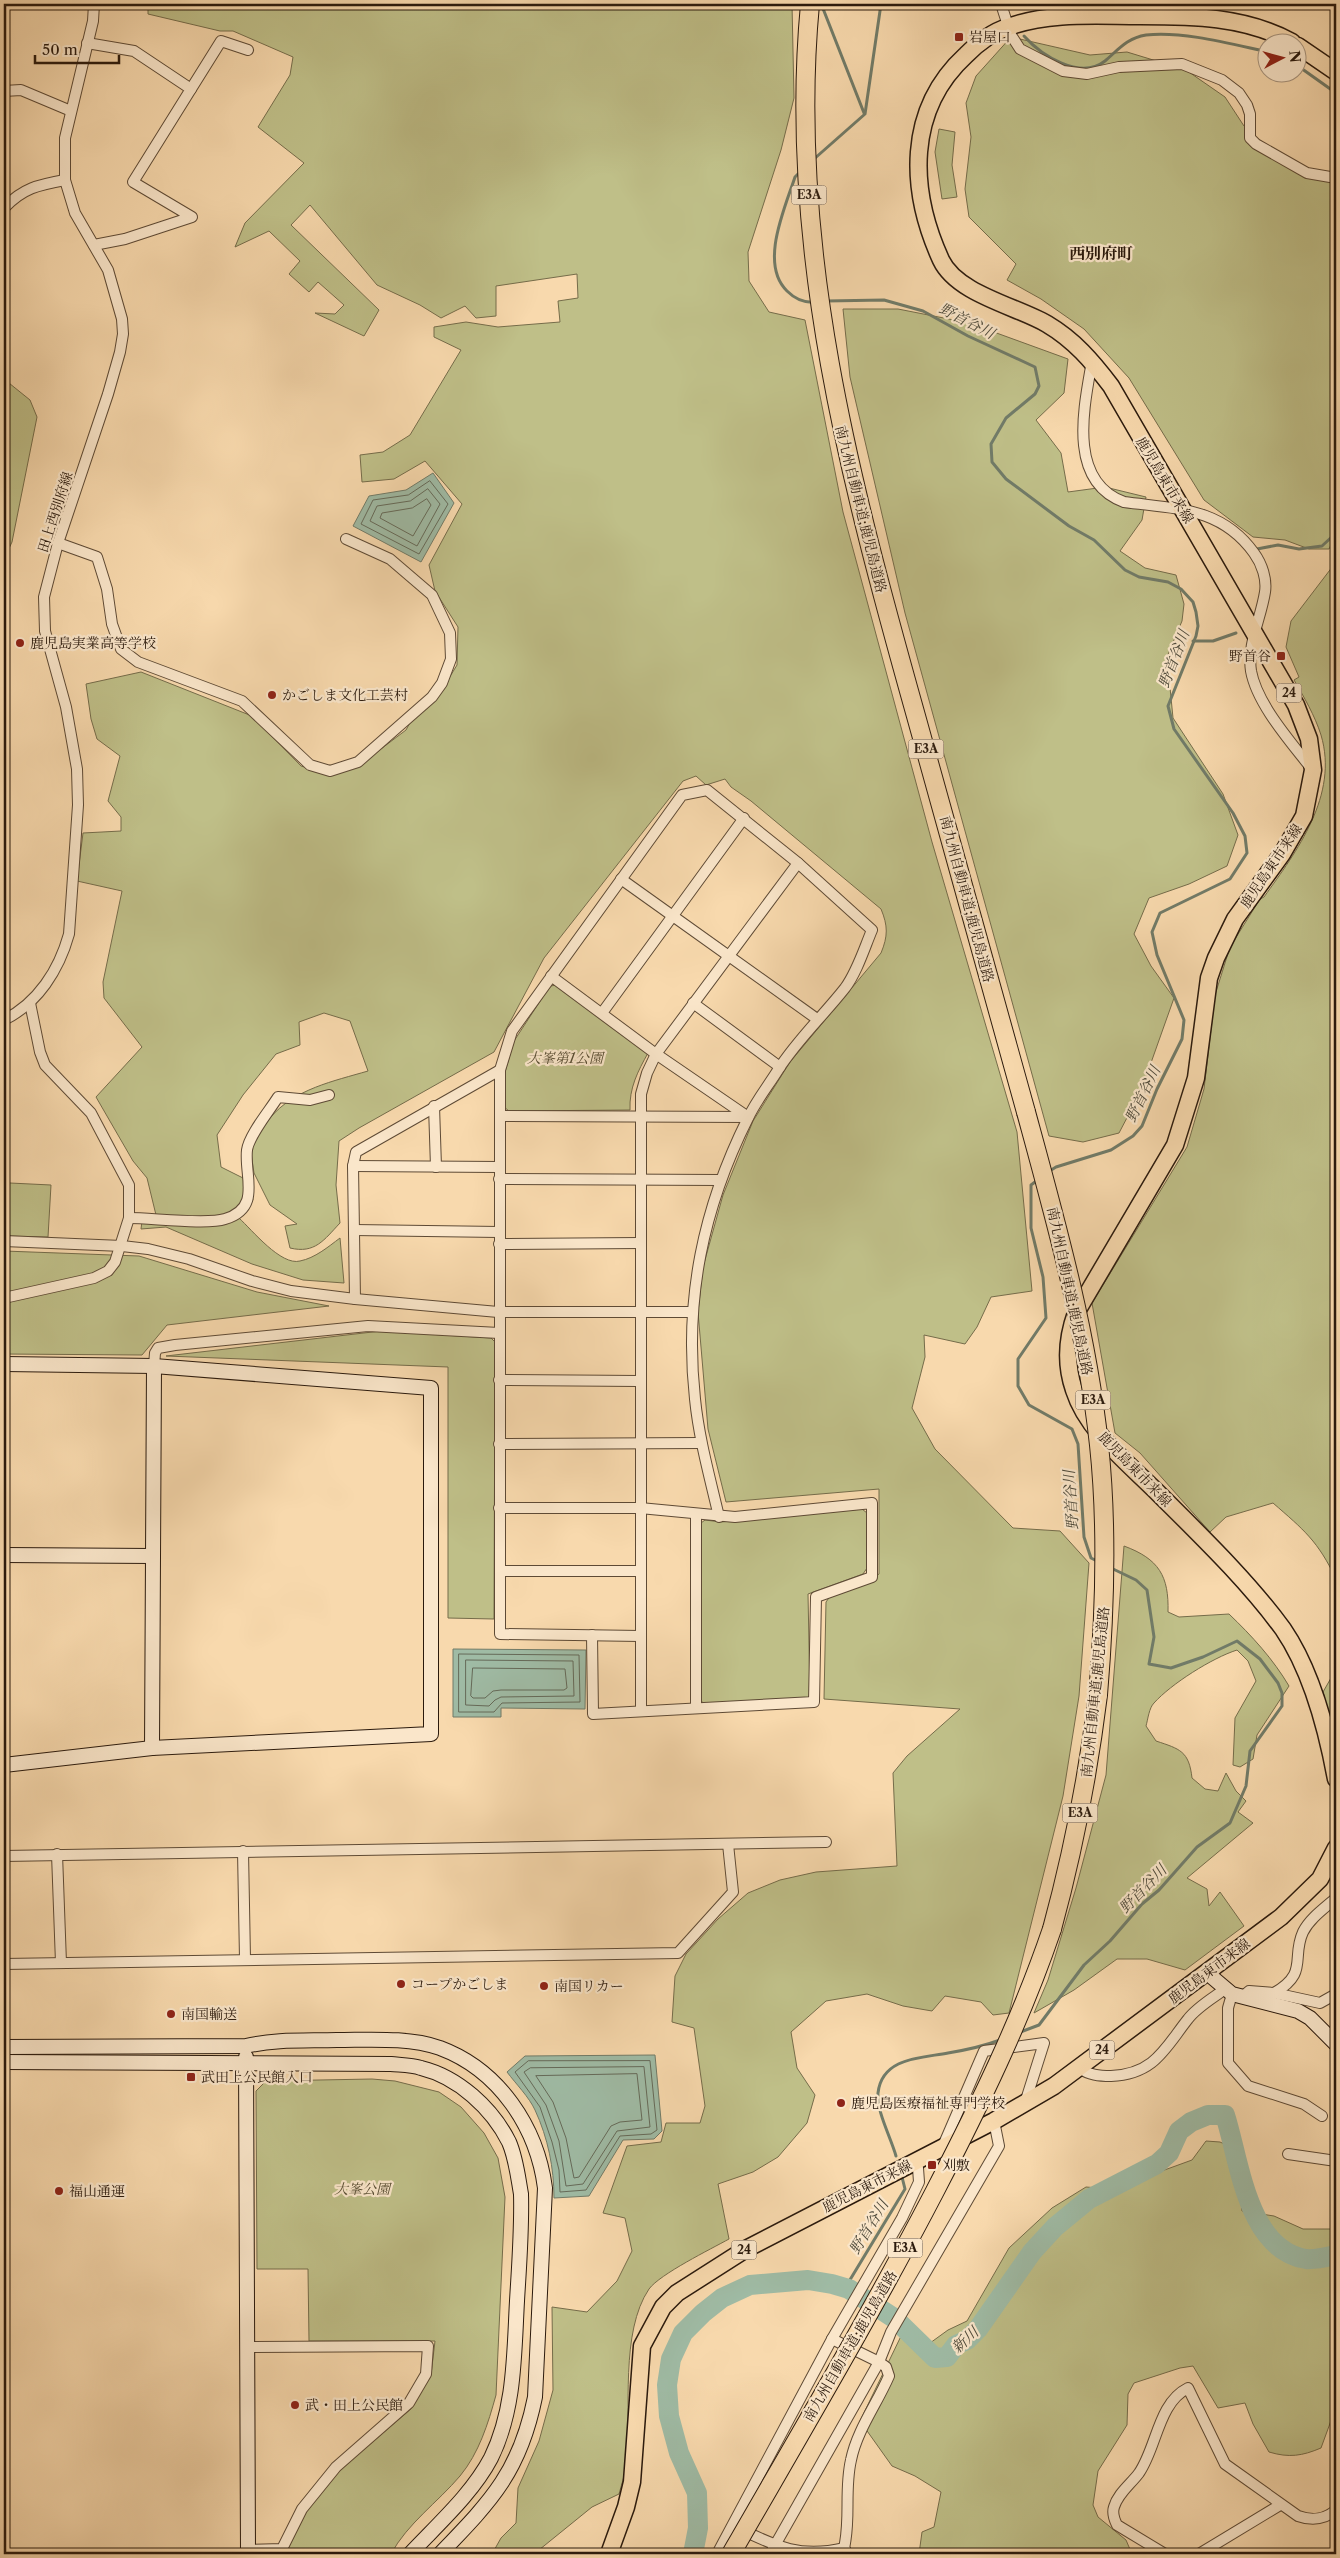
<svg xmlns="http://www.w3.org/2000/svg" width="1340" height="2558" viewBox="0 0 1340 2558" font-family="'Libre Caslon Text','Noto Serif JP',serif">
	<rect width="100%" height="100%" fill="#f8d9ad"/>
	<filter id="stains"><feTurbulence type="fractalNoise" baseFrequency=".004" numOctaves="4"/><feColorMatrix values="0 0 0 0 .2 0 0 0 0 .09 0 0 0 0 .02 0 0 0 .5 -.17"/></filter>
	<radialGradient id="worn" r=".72"><stop offset=".6" stop-color="#630" stop-opacity="0"/><stop offset="1" stop-color="#630" stop-opacity=".3"/></radialGradient>
	<g fill="#bfbf88" stroke="#756c4a">
		<path d="M148,4H792L794,98L781,150L748,252L749,281L769,312L805,320L843,512L932,842L1017,1132L1032,1291L991,1297L977,1327L965,1344L924,1335L925,1357L912,1408L935,1449L1013,1528L1060,1531L1089,1563L1079,1696L1063,1796L1009,2013L993,2015L981,2002L945,1996L932,2011L903,2006L867,1994L826,2001L791,2032L797,2068L815,2095L807,2123L778,2157L753,2172L718,2184L729,2239C711,2249 660,2274 649,2289C620,2332 631,2411 627,2461C626,2471 622,2483 619,2494L592,2507L534,2554H492L501,2538L516,2523L518,2488L539,2441L553,2390L552,2307L587,2312L617,2281L632,2251L625,2218L603,2213L627,2146L661,2142L666,2123H700L705,2106L694,2028L672,2022L675,1976L686,1954L718,1919L748,1893L780,1880L816,1872L897,1866L893,1773L907,1756L960,1709L824,1699L826,1602L833,1592L868,1582L879,1574V1489L726,1502L708,1429L698,1312L703,1267L723,1195L753,1121L790,1062L881,953C888,936 888,926 881,909L751,801L731,787L725,779L706,785L696,776L683,781L544,958L494,1052L359,1128L339,1141L336,1185L340,1223C324,1240 315,1254 290,1248L285,1226L297,1224L270,1205L254,1173L250,1146C256,1137 263,1126 270,1118C294,1089 334,1081 368,1071L350,1021L324,1013L299,1022L300,1045L276,1054L243,1095L217,1135L221,1167L249,1181L253,1200L239,1218C252,1230 281,1266 300,1261C315,1258 328,1247 340,1238L344,1283L303,1280L252,1264L166,1227L141,1229L142,1221L156,1215L147,1178L133,1161L96,1097L142,1047L104,998L103,982L122,891L77,881L83,833L121,831V817L108,801L120,756L97,739L91,719L86,684L141,672L252,716L301,766L331,775L365,761L406,730L418,708L437,698L457,665L458,627L435,591L429,565L462,504L425,461L394,479L362,482L360,455L383,452L410,435L461,350L434,337V327L466,322L498,327L560,322L558,301L578,298L577,274L496,286V316L476,318L465,306L441,318L420,305L377,285L310,205L291,225L379,310L364,336L315,313L335,314L344,305L318,282L309,292L289,274L300,261L269,231L235,247L245,223L304,163L258,127L290,75L293,57L233,31H220L148,14Z"/>
		<path d="M1011,37L1090,55L1127,52L1186,70L1225,97L1244,126L1285,164L1336,174V535L1329,549H1309L1285,540L1253,537L1204,500L1129,378L1084,329L1041,299L1007,280L1016,264L969,217L965,189L971,137L966,103L976,76Z"/>
		<path d="M939,129L955,132L952,165L957,197L942,199L935,152Z"/>
		<path d="M843,309H898L969,323L1068,359L1064,393L1036,420L1061,453L1068,492L1105,487L1146,497L1142,520L1120,551L1145,568L1176,575L1184,604L1182,621L1167,657L1173,718L1223,794L1238,835L1227,866L1189,884L1149,898L1134,934L1151,966L1174,998L1141,1091L1119,1133L1083,1142L1049,1136L905,613L850,377Z"/>
		<path d="M4,379L30,400L37,417L12,542L4,559Z"/>
		<path d="M1336,562V1579C1318,1541 1304,1530 1273,1503L1226,1517L1210,1532L1140,1453L1115,1433L1092,1303L1187,1147L1204,1089L1215,995L1230,947L1260,899L1264,897C1297,851 1339,795 1321,735C1315,716 1304,697 1294,680L1299,677L1286,647L1291,621Z"/>
		<path d="M557,985L648,1053C638,1071 629,1088 630,1110L509,1111L504,1107L505,1072L514,1041L550,986Z"/>
		<path d="M10,1183L51,1185L48,1237L4,1236V1185Z"/>
		<path d="M4,1251L139,1256L257,1292L329,1306L167,1325L142,1355L4,1354Z"/>
		<path d="M381,1331L491,1338L495,1342L494,1619L448,1618V1367L166,1356Z"/>
		<path d="M862,1509L867,1513V1568L863,1574L808,1594L810,1695L808,1699L705,1704L701,1701V1523L705,1520L721,1522Z"/>
		<path d="M1124,1546C1159,1559 1169,1576 1168,1612L1179,1617L1229,1614C1252,1636 1273,1659 1289,1686L1257,1735L1253,1759L1240,1767L1233,1765L1235,1718L1256,1681L1248,1661L1237,1650C1212,1658 1171,1684 1154,1703C1149,1708 1148,1719 1146,1726L1156,1741C1180,1749 1189,1751 1192,1778L1205,1789L1218,1791L1226,1773L1236,1791L1246,1801L1238,1812L1253,1823L1187,1878L1207,1889L1209,1906L1220,1892L1244,1926L1185,1970L1147,1959H1117L1074,1990L1034,2013L1048,1980L1076,1888L1106,1775Z"/>
		<path d="M1336,1676V1746L1323,1692L1331,1678Z"/>
		<path d="M372,2079L395,2081L439,2092L461,2107L484,2133L498,2158L505,2197L496,2395C488,2424 479,2453 460,2476C438,2502 407,2524 391,2554H285L304,2512L342,2468L411,2409L431,2375L435,2341H309L308,2269H257L256,2091L266,2081Z"/>
		<path d="M1206,2141L1220,2142L1235,2149L1242,2211L1274,2216L1303,2229H1336V2407L1321,2448C1302,2456 1289,2458 1269,2452L1253,2424L1245,2403L1218,2408L1193,2366L1180,2368L1134,2383L1128,2394L1127,2425L1098,2471L1093,2505L1098,2517L1126,2540L1132,2554H919L922,2532L934,2527L941,2492L915,2476L892,2466L860,2421L903,2332L919,2351L948,2330L967,2321L1009,2248L1052,2208L1086,2187L1124,2190L1159,2172L1192,2160Z"/>
	</g>
	<g fill="#9fbba5" stroke="#717b68">
		<path d="M433,473L454,503L421,562L353,526L369,496L406,490Z"/>
		<path d="M453,1649L586,1650L585,1709L501,1708V1717H453Z"/>
		<path d="M655,2055L662,2131L654,2139L623,2140L589,2196L554,2198C554,2168 548,2138 535,2110C529,2097 516,2084 507,2072L525,2056Z"/>
	</g>
	<g fill="none" stroke-linecap="round" stroke-linejoin="round">
		<g stroke="#656a59" stroke-width="1">
			<path d="M430,481L448,504L419,554L361,524L373,500L408,495Z"/>
			<path d="M428,489L440,504L417,546L370,521L377,506L410,501Z"/>
			<path d="M427,499L431,505L413,536L380,518L382,513L412,508Z"/>
			<path d="M459,1654L579,1655L580,1702L502,1703L494,1712H459Z"/>
			<path d="M466,1660L573,1661L574,1696L501,1697L495,1700L489,1706L466,1705Z"/>
			<path d="M473,1668L565,1669L567,1688L564,1690H501L493,1691L485,1698H473L471,1696Z"/>
			<path d="M650,2061L657,2130L651,2134L620,2136L586,2190L560,2192L559,2170L552,2142L540,2107L515,2072L528,2061Z"/>
			<path d="M644,2067L650,2127L617,2131L583,2184L566,2186L559,2141L546,2105L524,2072L530,2068Z"/>
			<path d="M637,2074L642,2120L620,2122L611,2126L579,2177L574,2178L566,2138L553,2102L536,2076Z"/>
		</g>
		<g stroke="#717b68" stroke-width="3">
			<path d="M819,4L822,6L864,113"/>
			<path d="M1024,36C1041,55 1080,81 1105,61C1119,49 1127,38 1146,35C1184,31 1231,44 1268,52"/>
			<path d="M1298,66L1336,93"/>
			<path d="M814,159L865,114L881,4"/>
			<path d="M800,172L795,177C785,208 759,264 787,291C795,299 804,303 815,302"/>
			<path d="M826,301L884,300L923,311L968,336L1035,367L1039,386L1035,394L1006,418L991,444L992,462L1006,479L1069,526L1094,540L1125,570L1139,577L1168,582L1181,589L1193,602L1196,612L1198,626L1196,636L1168,706L1174,729L1233,813L1245,836L1247,853L1230,879L1160,913L1152,932L1157,955L1184,1020L1182,1039L1157,1089L1142,1126L1133,1136L1111,1150L1056,1167L1048,1172"/>
			<path d="M1257,549L1278,545L1299,549L1322,546L1336,533"/>
			<path d="M1193,641H1213L1236,633"/>
			<path d="M1039,1179L1031,1185V1228L1043,1277L1046,1318L1018,1359V1386L1029,1405L1072,1429L1078,1444L1084,1537L1091,1558L1099,1562"/>
			<path d="M1018,2033L1039,2025L1084,1965L1110,1941L1142,1904L1159,1890L1197,1847L1230,1823L1246,1786L1250,1751L1282,1706V1693L1278,1683L1260,1659L1237,1641L1203,1657L1171,1668L1149,1664L1154,1637L1147,1590L1136,1580L1111,1568"/>
			<path d="M896,2156C891,2138 876,2110 878,2093C882,2057 922,2058 948,2053C966,2050 984,2046 1000,2040"/>
			<path d="M845,2288L905,2189L902,2177"/>
		</g>
		<path stroke="#9fbba5" stroke-width="20" d="M693,2554L698,2528L697,2493L679,2453L669,2416L667,2385L671,2359L683,2333L703,2313L722,2298L750,2285L808,2280L832,2284L849,2289L894,2318L935,2358L947,2357L956,2345L967,2340L978,2329L1032,2252L1055,2227L1089,2199L1157,2164L1169,2153L1179,2131L1191,2122L1208,2115H1225C1240,2162 1247,2249 1306,2259C1315,2260 1327,2257 1336,2255"/>
		<g stroke="#5e4a35" stroke-width="12">
			<g id="street">
				<path d="M1001,4L1011,35L1020,49L1063,71L1087,74L1119,67L1182,64L1222,80L1239,93L1247,105L1250,114V138L1256,144L1307,173L1336,178"/>
				<path d="M87,43L134,51L191,89L133,182L192,217L125,239L94,245"/>
				<path d="M191,89L221,41L248,50"/>
				<path d="M4,91L21,90L71,111"/>
				<path d="M4,208C23,188 38,185 65,180"/>
				<path d="M1092,361C1084,407 1067,481 1124,502C1176,509 1221,507 1254,553C1262,564 1267,579 1265,592C1261,618 1247,645 1251,671C1257,704 1290,741 1311,768"/>
				<path d="M58,543L97,557L107,589L112,624L121,649L138,662L242,701L310,765L330,771L358,762L432,697L442,683L451,659L450,633L432,595L390,559L346,539"/>
				<path d="M621,879L817,1019"/>
				<path d="M551,976L656,1054L748,1117"/>
				<path d="M693,1003L780,1067"/>
				<path d="M602,1013L744,818"/>
				<path d="M4,1020C38,1003 59,970 69,934L78,805L77,769L66,707L45,631L44,597L58,543L108,394L120,352L123,334L122,319L108,270L75,213L65,180V138L93,21L94,4"/>
				<path d="M434,1106L436,1167"/>
				<path d="M500,1116L748,1117"/>
				<path d="M353,1166L499,1167"/>
				<path d="M499,1179L721,1180"/>
				<path d="M129,1218C152,1218 207,1225 225,1219C262,1208 244,1176 247,1150C249,1135 270,1110 278,1097L310,1100L329,1095"/>
				<path d="M354,1230L499,1232"/>
				<path d="M4,1241L122,1246L148,1249L189,1259L252,1281L291,1291L355,1299L498,1312H692"/>
				<path d="M499,1244L640,1243"/>
				<path d="M4,1298L94,1278L108,1271L115,1262L129,1218V1185L91,1113L45,1065L40,1052L30,1003"/>
				<path d="M355,1299L353,1166L356,1152L500,1070"/>
				<path d="M154,1366L155,1353L158,1348L175,1345L368,1326L499,1333"/>
				<path d="M499,1380L639,1381"/>
				<path d="M499,1444L701,1443"/>
				<path d="M499,1508H640L735,1517L872,1503V1577L816,1597L814,1702L593,1714L592,1635"/>
				<path d="M696,1515V1708"/>
				<path d="M500,1571H641"/>
				<path d="M640,1636L500,1634V1070L512,1031L682,795L707,790L798,863L872,930C864,949 857,972 845,988C823,1016 797,1040 778,1070C768,1086 756,1101 748,1118C703,1208 684,1299 695,1399C699,1439 710,1478 719,1517"/>
				<path d="M641,1711V1094L647,1073L656,1054L798,863"/>
				<path d="M243,1851L245,1959"/>
				<path d="M57,1854L61,1963"/>
				<path d="M4,1856L826,1842"/>
				<path d="M4,1964L678,1953L733,1892L728,1844"/>
				<path d="M1274,1993L1320,2003L1336,1994"/>
				<path d="M1232,1994L1228,2008V2063L1248,2086L1304,2104L1322,2116"/>
				<path d="M1242,1997L1249,1991L1274,1993C1309,1973 1291,1958 1303,1932C1310,1918 1325,1908 1336,1898"/>
				<path d="M1079,2068C1089,2075 1099,2076 1111,2076C1155,2074 1165,2048 1188,2019C1197,2007 1213,1998 1225,1989"/>
				<path d="M943,2146L984,2051L1044,2043L1025,2103"/>
				<path d="M1288,2154L1336,2161"/>
				<path d="M832,2339L879,2362L886,2367L889,2376C877,2404 857,2430 851,2460C844,2490 851,2519 844,2548"/>
				<path d="M247,2347L428,2346L426,2374L409,2403L336,2467L302,2509L282,2549L248,2550"/>
				<path d="M740,2529C777,2547 801,2558 844,2548L848,2554"/>
				<path d="M717,2554L832,2339L902,2218L919,2182L918,2168L915,2161"/>
				<path d="M770,2554L879,2362L891,2332L999,2146L994,2121"/>
				<path d="M1165,2554L1117,2525C1114,2519 1112,2513 1114,2507C1118,2493 1131,2484 1139,2473C1157,2447 1158,2403 1188,2388L1225,2464L1298,2516C1312,2521 1324,2520 1336,2510"/>
				<path d="M1199,2554L1280,2505"/>
			</g>
		</g>
		<g stroke="#2b1a0d" stroke-width="16">
			<g id="secondary">
				<path d="M4,1364L154,1366L431,1388V1734L152,1748L4,1765"/>
				<path d="M4,1555L152,1556"/>
				<path d="M152,1748L154,1366"/>
				<path d="M1206,1972L1232,1994L1298,2011L1310,2018L1336,2044"/>
				<path d="M4,2047L246,2046C276,2039 306,2041 337,2040C370,2040 408,2037 440,2048C499,2070 537,2127 545,2188L535,2397C520,2472 491,2501 440,2554"/>
				<path d="M246,2057L248,2554"/>
				<path d="M4,2062L391,2064C401,2065 412,2065 421,2068C458,2077 492,2108 509,2142C516,2158 518,2177 521,2194C522,2230 519,2266 517,2301C514,2355 515,2409 491,2458C472,2494 438,2524 410,2554"/>
			</g>
		</g>
		<g stroke="#2b1a0d" stroke-width="19">
			<g id="primary">
				<path d="M1292,42C1244,16 1192,16 1140,16C1096,16 1050,12 1008,27C992,32 978,43 966,55C906,110 909,190 941,260C957,294 1016,306 1047,324C1074,340 1092,361 1111,386L1296,705L1309,739L1313,770L1304,816L1282,854L1235,919L1216,958L1209,978L1196,1078L1175,1145L1076,1313C1067,1338 1065,1364 1074,1390C1087,1431 1128,1463 1157,1492C1201,1536 1247,1580 1283,1629C1311,1670 1327,1730 1336,1779"/>
				<path d="M1298,46L1336,72"/>
				<path d="M609,2554L626,2507L632,2482L642,2346L663,2307L677,2293L746,2249L994,2121L1054,2086L1281,1917L1320,1879L1336,1848"/>
			</g>
		</g>
		<g stroke="#2b1a0d" stroke-width="20">
			<g id="highway">
				<path d="M810,4C787,248 851,484 916,716C953,848 989,980 1026,1112"/>
				<path d="M1052,1929C1073,1852 1088,1775 1098,1695"/>
			</g>
		</g>
		<use href="#street" stroke="#fae6ca" stroke-width="10"/>
		<use href="#secondary" stroke="#fae6ca" stroke-width="14"/>
		<use href="#primary" stroke="#f8d9ad" stroke-width="16"/>
		<use href="#highway" stroke="#f8d9ad" stroke-width="18"/>
		<g stroke="#2b1a0d" stroke-width="20" stroke-linecap="butt">
			<g id="highway-bridge">
				<path d="M1026,1112C1056,1222 1087,1332 1099,1445C1108,1529 1105,1612 1098,1695"/>
				<path d="M731,2554C800,2434 871,2314 935,2191C979,2106 1021,2020 1052,1929"/>
			</g>
		</g>
		<use href="#highway-bridge" stroke="#f8d9ad" stroke-width="18"/>
	</g>
	<g fill="#8f2418" stroke="#fae6ca" stroke-width="2">
		<rect x="954" y="32" width="10" height="10" rx="2.5"/>
		<circle cx="20" cy="643" r="5"/>
		<rect x="1276" y="651" width="10" height="10" rx="2.5"/>
		<circle cx="272" cy="695" r="5"/>
		<circle cx="401" cy="1984" r="5"/>
		<circle cx="544" cy="1986" r="5"/>
		<circle cx="171" cy="2014" r="5"/>
		<rect x="186" y="2072" width="10" height="10" rx="2.5"/>
		<circle cx="841" cy="2103" r="5"/>
		<rect x="927" y="2160" width="10" height="10" rx="2.5"/>
		<circle cx="59" cy="2191" r="5"/>
		<circle cx="295" cy="2405" r="5"/>
	</g>
	<g text-anchor="middle" stroke-width="4.5" stroke-linejoin="round" paint-order="stroke">
		<g fill="#fae6ca" stroke="#695746" stroke-width="1">
			<rect x="791.5" y="185.5" width="35" height="19" rx="4"/>
			<rect x="1276.5" y="683.5" width="25" height="19" rx="4"/>
			<rect x="908.5" y="739.5" width="35" height="19" rx="4"/>
			<rect x="1075.5" y="1390.5" width="35" height="19" rx="4"/>
			<rect x="1062.5" y="1803.5" width="35" height="19" rx="4"/>
			<rect x="1089.5" y="2040.5" width="25" height="19" rx="4"/>
			<rect x="887.5" y="2238.5" width="35" height="19" rx="4"/>
			<rect x="731.5" y="2240.5" width="25" height="19" rx="4"/>
		</g>
		<g font-size="12" font-weight="bold" fill="#2b1a0d">
			<text x="809" y="199">E3A</text>
			<text x="1289" y="697">24</text>
			<text x="926" y="753">E3A</text>
			<text x="1093" y="1404">E3A</text>
			<text x="1080" y="1817">E3A</text>
			<text x="1102" y="2054">24</text>
			<text x="905" y="2252">E3A</text>
			<text x="744" y="2254">24</text>
		</g>
		<g font-size="14" fill="#2b1a0d" stroke="#fae6ca" text-anchor="start">
			<text x="969" y="42">岩屋口</text>
			<text x="30" y="648">鹿児島実業高等学校</text>
			<text x="1271" y="661" text-anchor="end">野首谷</text>
			<text x="282" y="700">かごしま文化工芸村</text>
			<text x="411" y="1989">コープかごしま</text>
			<text x="554" y="1991">南国リカー</text>
			<text x="181" y="2019">南国輸送</text>
			<text x="201" y="2082">武田上公民館入口</text>
			<text x="851" y="2108">鹿児島医療福祉専門学校</text>
			<text x="942" y="2170">刈敷</text>
			<text x="69" y="2196">福山通運</text>
			<text x="305" y="2410">武・田上公民館</text>
		</g>
		<g font-size="14" fill="#2b1a0d" stroke="#fae6ca">
			<text transform="translate(1165 480) rotate(59)" y="5">鹿児島東市来線</text>
			<text transform="translate(861 509) rotate(76)" y="5">南九州自動車道;鹿児島道路</text>
			<text transform="translate(55 512) rotate(-72)" y="5">田上西別府線</text>
			<text transform="translate(1271 866) rotate(-56)" y="5">鹿児島東市来線</text>
			<text transform="translate(967 899) rotate(75)" y="5">南九州自動車道;鹿児島道路</text>
			<text transform="translate(1070 1291) rotate(78)" y="5">南九州自動車道;鹿児島道路</text>
			<text transform="translate(1135 1469) rotate(46)" y="5">鹿児島東市来線</text>
			<text transform="translate(1095 1692) rotate(-84)" y="5">南九州自動車道;鹿児島道路</text>
			<text transform="translate(1209 1971) rotate(-37)" y="5">鹿児島東市来線</text>
			<text transform="translate(867 2186) rotate(-27)" y="5">鹿児島東市来線</text>
			<text transform="translate(850 2346) rotate(-60)" y="5">南九州自動車道;鹿児島道路</text>
		</g>
		<g font-size="14" font-style="italic" fill="#574c32" stroke="#fae6ca">
			<text x="565" y="1063">大峯第1公園</text>
			<text x="362" y="2194">大峯公園</text>
		</g>
		<g font-size="15" font-style="italic" fill="#4e4a3b" stroke="#fae6ca">
			<text transform="translate(967 321) rotate(27)" y="5">野首谷川</text>
			<text transform="translate(1174 659) rotate(-69)" y="5">野首谷川</text>
			<text transform="translate(1143 1094) rotate(-64)" y="5">野首谷川</text>
			<text transform="translate(1071 1500) rotate(-94)" y="5">野首谷川</text>
			<text transform="translate(1143 1889) rotate(-46)" y="5">野首谷川</text>
			<text transform="translate(869 2227) rotate(-59)" y="5">野首谷川</text>
			<text transform="translate(965 2340) rotate(-43)" y="5">新川</text>
		</g>
		<g font-size="16" font-weight="bold" fill="#2b1a0d" stroke="#fae6ca">
			<text x="1101" y="259">西別府町</text>
		</g>
	</g>
	<rect width="1340" height="2558" fill="none" stroke="#f8d9ad" stroke-width="20"/>
	<rect x="5" y="5" width="1330" height="2548" fill="none" stroke="#2b1a0d" stroke-width="2.5"/>
	<rect x="10" y="10" width="1320" height="2538" fill="none" stroke="#2b1a0d"/>
	<g transform="translate(1282 58) rotate(84)"><circle r="24" fill="#fae6ca" stroke="#a7947e"/>
	<path d="M0-4L9 19L0 12L-9 19Z" fill="#8f2418"/>
	<text y="-8" font-size="14" font-weight="bold" text-anchor="middle" fill="#2b1a0d">N</text>
	</g>
	<path d="M35 55v8h84v-8" fill="none" stroke="#2b1a0d" stroke-width="2.5"/>
	<text x="42" y="55" font-size="15" fill="#2b1a0d" stroke="#fae6ca" stroke-width="4" paint-order="stroke">50 m</text>
	<rect width="100%" height="100%" filter="url(#stains)"/>
	<rect width="100%" height="100%" fill="url(#worn)"/>
</svg>
